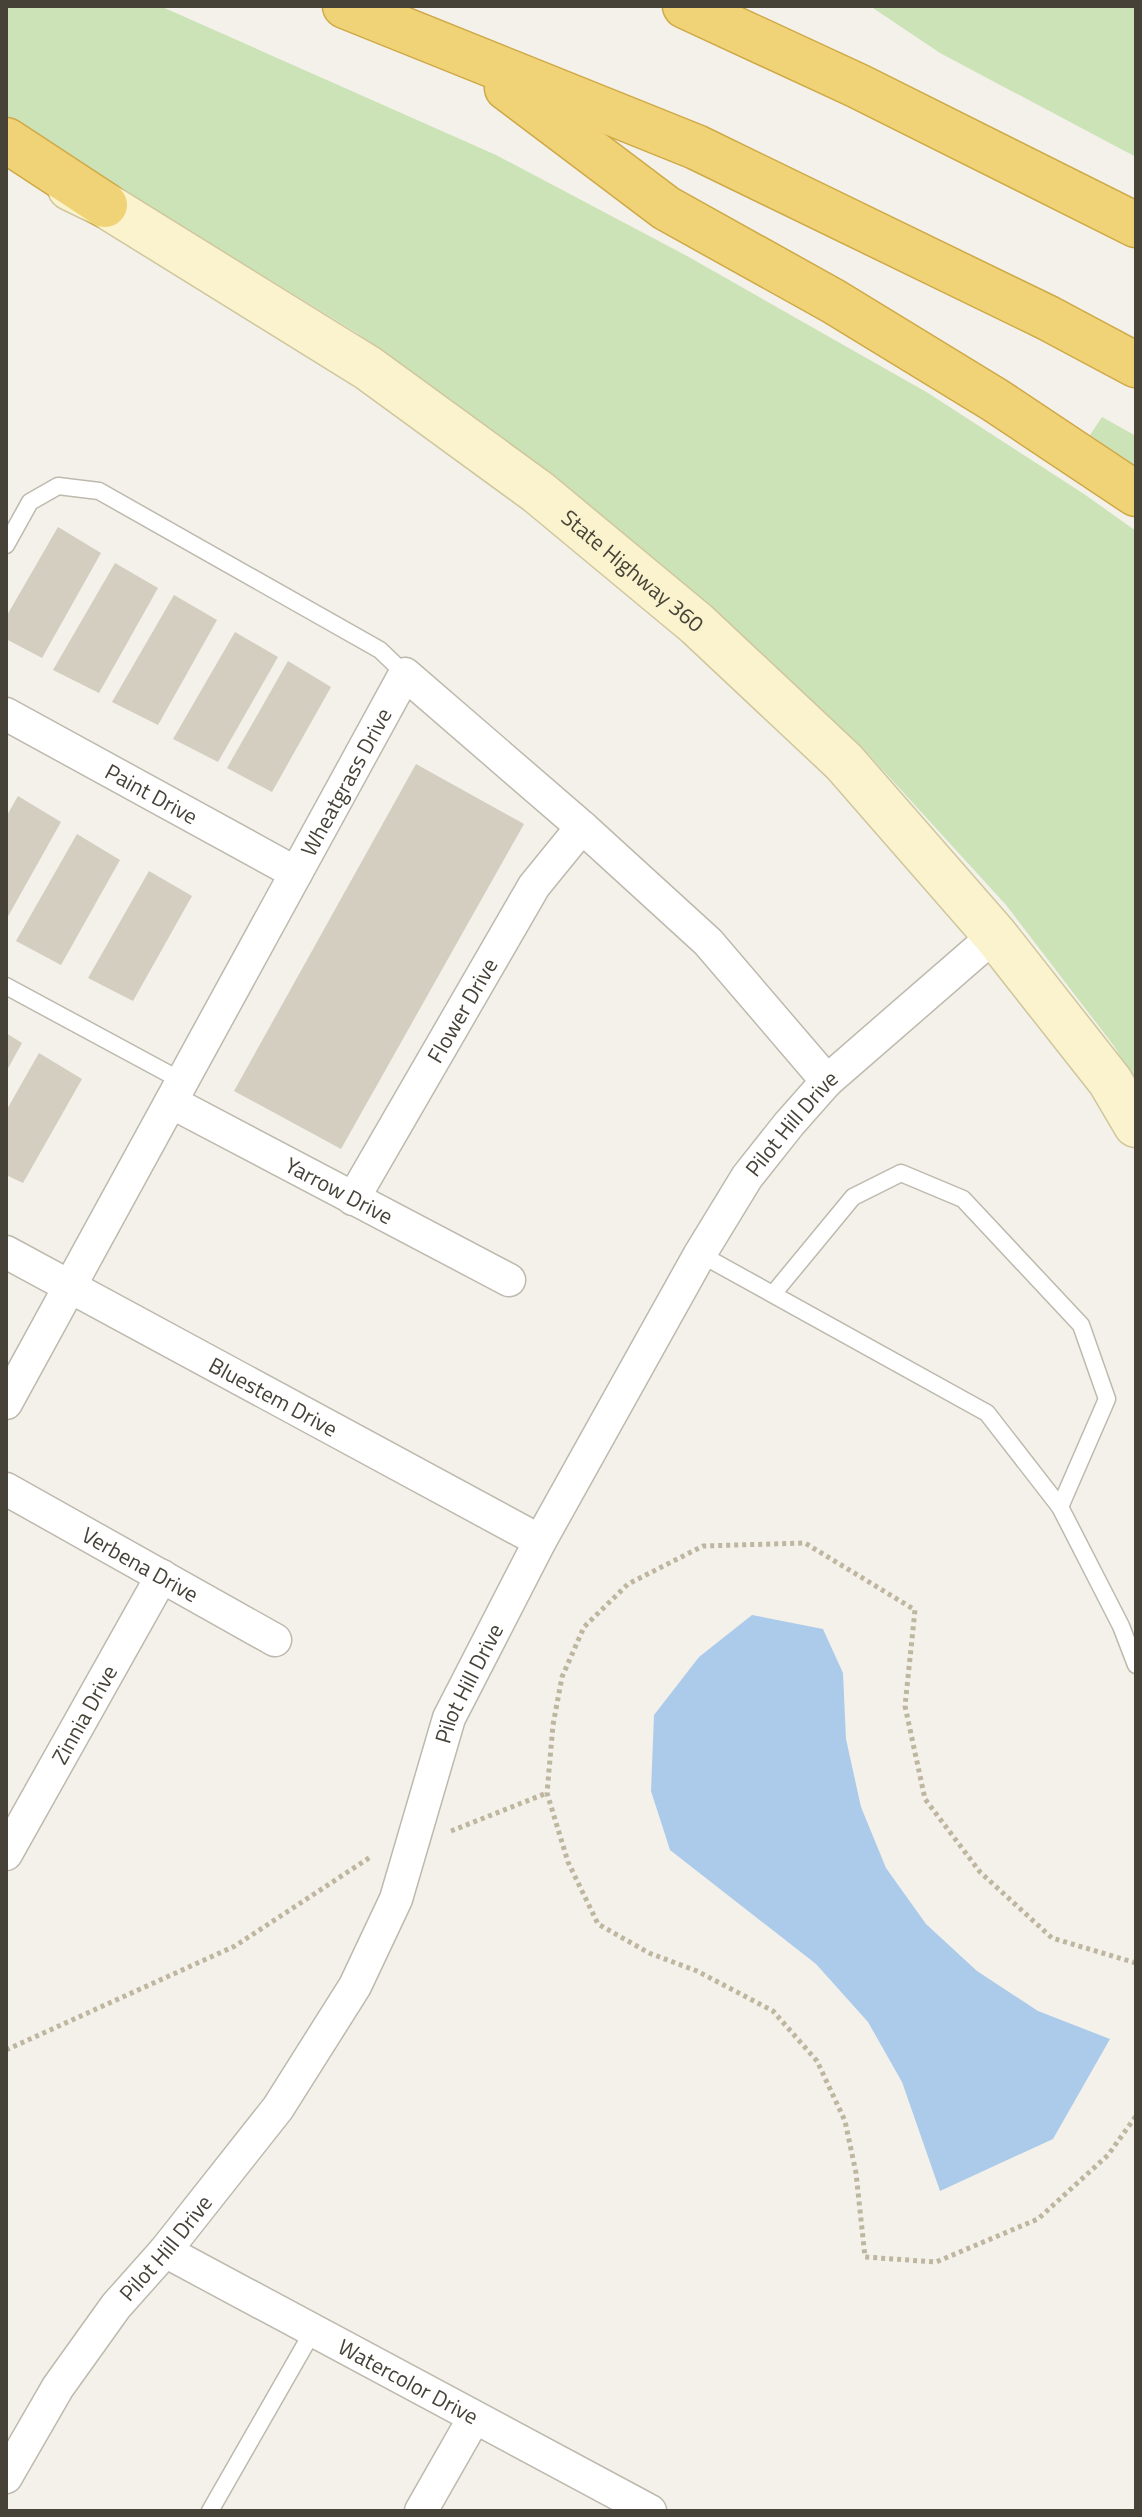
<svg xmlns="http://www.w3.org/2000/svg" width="1142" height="2517" viewBox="0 0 1142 2517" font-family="'Titillium Web',sans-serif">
	<rect width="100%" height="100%" fill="#f3f1ea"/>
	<g fill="#cbe3b6">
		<path d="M6,6H160L496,155L687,256L928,393L1084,494L1136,531V1082L1114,1046L1006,905L860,745L747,640L548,472L357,333L6,118Z"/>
		<path d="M870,6H1136V157L940,53Z"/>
		<path d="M1102,417L1136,436V467L1090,435Z"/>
	</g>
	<path fill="#accbea" d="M752,1615L823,1629L843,1673L846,1739L861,1807L886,1868L926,1924L977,1971L1038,2011L1110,2039L1053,2139L940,2191L902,2082L868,2022L816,1964L670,1850L651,1791L654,1715L699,1657Z"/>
	<g fill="#d4cec0">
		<path d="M58,527L101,553L42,658L6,639V617Z"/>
		<path d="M115,563L158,588L99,693L53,670Z"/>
		<path d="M174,595L217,620L158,725L112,702Z"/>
		<path d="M235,632L278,657L218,762L173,739Z"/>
		<path d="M288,661L331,687L272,792L227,768Z"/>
		<path d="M416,764L524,824L341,1149L234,1091Z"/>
		<path d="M18,796L61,822L6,920V817Z"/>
		<path d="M77,834L120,860L61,965L16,941Z"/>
		<path d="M149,871L192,896L133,1001L88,978Z"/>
		<path d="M6,1033L22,1043L6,1072Z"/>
		<path d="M39,1053L82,1079L23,1183L6,1175V1111Z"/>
	</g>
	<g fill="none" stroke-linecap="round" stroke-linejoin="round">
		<g stroke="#beb9ad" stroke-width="19">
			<g id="service">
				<path d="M6,545L30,502L58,486L99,491L380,650L405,674"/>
				<path d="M6,986L182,1081"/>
				<path d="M700,1254L987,1413L1060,1507L1121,1626L1136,1665"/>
				<path d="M773,1294L853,1197L901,1173L963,1199L1081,1325L1107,1399L1060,1507"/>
				<path d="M210,2511L313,2331"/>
			</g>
		</g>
		<g stroke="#beb9ad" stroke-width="35">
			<g id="minor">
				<path id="s1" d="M6,714L296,873"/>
				<path id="s2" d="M171,1102L509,1280"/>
				<path id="s3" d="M353,1199L534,886L582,827"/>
				<path id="s4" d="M6,1252L540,1541"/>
				<path id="s5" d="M6,1403L405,674L582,827L708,942L827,1081"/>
				<path id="s6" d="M6,1489L275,1640"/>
				<path id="s7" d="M6,1854L162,1576"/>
				<path id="s8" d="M165,2251L650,2511"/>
				<path id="s9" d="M6,2477L58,2387L116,2306L165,2251L278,2108L355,1986L396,1899L449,1718L540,1541L700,1254L747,1177L789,1124L827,1081L995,935"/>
				<path d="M421,2511L474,2418"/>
			</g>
		</g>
		<g stroke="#cfc69d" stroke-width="47">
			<g id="secondary">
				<path id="s10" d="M70,188L105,205L368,368L538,492L697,624L844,762L995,935L1110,1081L1136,1125"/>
			</g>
		</g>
		<g stroke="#cfa947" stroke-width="47">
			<g id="motorway">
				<path d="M345,6L696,147L1048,318L1136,365"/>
				<path d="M685,6L858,86L1136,225"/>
				<path d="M507,88L666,208L833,301L995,400L1136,494"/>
				<path d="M6,140L105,205"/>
			</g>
		</g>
		<g stroke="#beb69f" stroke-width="5" stroke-dasharray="4 4" stroke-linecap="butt">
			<path d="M451,1831L547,1793"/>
			<path d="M1136,1963L1052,1938L980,1872L925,1799L905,1706L915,1610L805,1543L703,1546L628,1584L584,1627L562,1677L553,1725L547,1793L568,1862L598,1924L649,1953L697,1971L773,2011L817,2061L845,2121L856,2173L865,2257L936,2262L1038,2219L1108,2155L1136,2116"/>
			<path d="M6,2050L235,1946L372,1856"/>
		</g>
		<use href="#service" stroke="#fff" stroke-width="16"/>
		<use href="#minor" stroke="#fff" stroke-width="32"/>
		<use href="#secondary" stroke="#faf3cd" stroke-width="44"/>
		<use href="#motorway" stroke="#f1d377" stroke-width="44"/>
	</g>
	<g text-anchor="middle" stroke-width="6" stroke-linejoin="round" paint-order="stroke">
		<g font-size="22" fill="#464238" stroke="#fff">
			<text dy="8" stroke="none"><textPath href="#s10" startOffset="682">State Highway 360</textPath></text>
			<text dy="8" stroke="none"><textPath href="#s5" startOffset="708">Wheatgrass Drive</textPath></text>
			<text dy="8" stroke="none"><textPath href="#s1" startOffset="166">Paint Drive</textPath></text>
			<text dy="8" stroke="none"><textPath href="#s3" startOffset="218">Flower Drive</textPath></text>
			<text dy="8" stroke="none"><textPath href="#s9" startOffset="1576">Pilot Hill Drive</textPath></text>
			<text dy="8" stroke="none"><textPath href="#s2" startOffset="190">Yarrow Drive</textPath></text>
			<text dy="8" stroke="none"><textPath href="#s4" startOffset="304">Bluestem Drive</textPath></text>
			<text dy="8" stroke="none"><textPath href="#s6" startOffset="154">Verbena Drive</textPath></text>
			<text dy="8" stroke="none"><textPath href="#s9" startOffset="928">Pilot Hill Drive</textPath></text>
			<text dy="8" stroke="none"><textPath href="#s7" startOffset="160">Zinnia Drive</textPath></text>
			<text dy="8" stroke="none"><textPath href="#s9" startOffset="280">Pilot Hill Drive</textPath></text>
			<text dy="8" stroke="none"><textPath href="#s8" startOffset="276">Watercolor Drive</textPath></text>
		</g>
	</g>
	<rect width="1142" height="2517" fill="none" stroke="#464238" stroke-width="16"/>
</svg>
